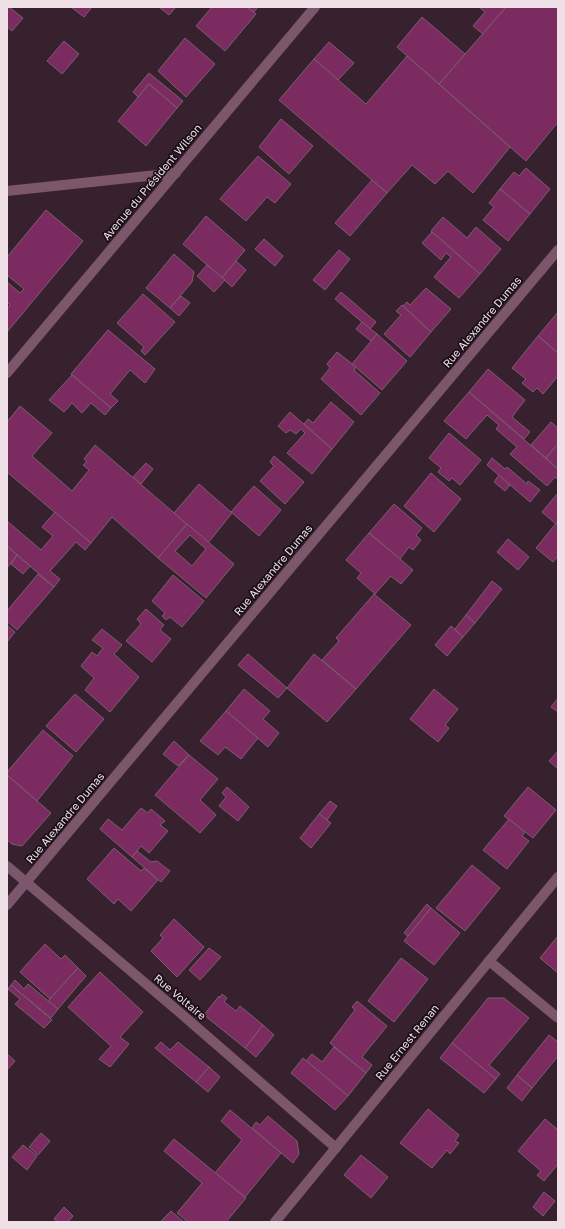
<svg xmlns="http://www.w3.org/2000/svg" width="565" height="1229" viewBox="0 0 565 1229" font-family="'Golos Text',sans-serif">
	<rect width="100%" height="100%" fill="#38212e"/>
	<g fill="#7c2b60" stroke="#795f6e" fill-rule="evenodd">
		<path d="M7,7H9L23,18L12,31L7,27Z"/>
		<path d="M71,7H92L84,17Z"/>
		<path d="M159,7H176L169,15Z"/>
		<path d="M212,7H247L256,14L225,51L196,26Z"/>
		<path d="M247,7H258L254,12Z"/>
		<path d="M479,7H506L483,34L473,26L485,12Z"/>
		<path d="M506,7H558V122L526,161L439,84Z"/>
		<path d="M422,17L465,54L439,84L397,47Z"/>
		<path d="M185,38L215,64L186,97L158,71Z"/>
		<path d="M64,41L79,54L62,74L47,61Z"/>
		<path d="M329,42L354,63L338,80L314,59Z"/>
		<path d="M407,56L510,147L473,193L448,171L435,184L412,165L387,193L279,100L314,59L366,104Z"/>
		<path d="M149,73L183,101L177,108L149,84L138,97L133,92Z"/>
		<path d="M149,84L177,108L146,146L118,121Z"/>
		<path d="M281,119L313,146L289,174L259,147Z"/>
		<path d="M258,156L291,184L275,203L267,197L246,221L220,199Z"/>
		<path d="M526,168L550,189L530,214L500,189L514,172L519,176Z"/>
		<path d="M372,180L387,193L350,236L335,223Z"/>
		<path d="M500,189L530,214L508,241L483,220L494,207L489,203Z"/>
		<path d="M46,210L83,241L7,332V309L10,305L7,302V282L20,293L24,289L7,275V257Z"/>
		<path d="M206,216L245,250L222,278L183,244Z"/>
		<path d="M443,217L467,238L476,227L501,249L480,274L431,231Z"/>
		<path d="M432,232L480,274L459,298L434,277L451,257L446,253L441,260L422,243Z"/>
		<path d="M264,239L283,256L275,266L255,249Z"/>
		<path d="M339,250L350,259L325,290L313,280Z"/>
		<path d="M174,254L194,272L192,282L170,308L146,288Z"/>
		<path d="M236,261L246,270L232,287L222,278Z"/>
		<path d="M207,265L225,280L214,292L197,276Z"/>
		<path d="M426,288L451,309L431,332L403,306L407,302L410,305Z"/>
		<path d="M341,292L376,322L370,329L335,299Z"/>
		<path d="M143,294L175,322L145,355L141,351L144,347L117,323Z"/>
		<path d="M181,296L190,303L179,316L170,308Z"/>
		<path d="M402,305L431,332L410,357L384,334L401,315L396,311Z"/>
		<path d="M558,312V353L538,336Z"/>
		<path d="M362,322L377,334L371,341L356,329Z"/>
		<path d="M108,330L155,369L145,383L130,370L110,394L118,401L111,408L71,374Z"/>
		<path d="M377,334L407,361L382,390L352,364Z"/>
		<path d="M538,336L558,353V376L543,394L537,388L533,392L522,383L526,379L512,368Z"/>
		<path d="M337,352L356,367L354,370L380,393L361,415L321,379L330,368L327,364Z"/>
		<path d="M488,369L525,400L512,417L530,432L524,439L469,392Z"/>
		<path d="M72,375L111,408L105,415L91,403L82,413L72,403L64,412L49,400Z"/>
		<path d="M469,392L558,469V479L555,477L547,486L510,454L517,447L496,429L499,425L487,415L466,439L444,421Z"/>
		<path d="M331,402L354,422L332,449L304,424L308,419L313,423Z"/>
		<path d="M20,406L52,433L32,456L72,491L89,470L83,465L87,462L84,459L95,445L187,524L158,558L112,517L91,543L7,472V422Z"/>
		<path d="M290,412L332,449L312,474L287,453L305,433L301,429L296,434L290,430L286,433L278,426Z"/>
		<path d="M551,422L558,428V444L546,458L531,445Z"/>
		<path d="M449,433L481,460L460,485L452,478L449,481L438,472L441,468L429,458Z"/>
		<path d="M557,445L558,446V469L546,458Z"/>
		<path d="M274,456L304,482L285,504L260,481L274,466L270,462Z"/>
		<path d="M492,458L505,469L507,467L527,484L528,481L540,490L530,502L487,465Z"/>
		<path d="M146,463L153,469L141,484L133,477Z"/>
		<path d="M431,473L461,499L434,532L404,506Z"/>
		<path d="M499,475L510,485L505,491L494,482Z"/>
		<path d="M199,484L232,513L208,543L174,513Z"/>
		<path d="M254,486L281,510L259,536L231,512Z"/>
		<path d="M558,493V521L556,524L542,512Z"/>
		<path d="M394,504L422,528L416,535L421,540L413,550L409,547L400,559L369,533Z"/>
		<path d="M55,512L91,543L85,550L76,542L50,571L60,579L54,587L7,546V521L41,550L53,536L42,527Z"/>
		<path d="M558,521V556L553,562L536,548Z"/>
		<path d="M187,524L234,564L206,598L158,558ZM190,535L206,549L192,566L175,551Z"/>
		<path d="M369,533L413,570L401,584L391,576L375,594L357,578L361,573L346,560Z"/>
		<path d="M508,539L529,557L518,570L497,552Z"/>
		<path d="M7,546L17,555L7,568Z"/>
		<path d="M17,555L30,566L23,574L11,564Z"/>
		<path d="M38,574L54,587L17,630L7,621V611Z"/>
		<path d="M173,575L204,601L182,627L170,617L166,620L162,616L165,613L152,601Z"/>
		<path d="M492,581L502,589L475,623L466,615Z"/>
		<path d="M374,594L411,625L356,689L322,660L339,641L336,638Z"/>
		<path d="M146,609L164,625L160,630L171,639L152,662L126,641L141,624L137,619Z"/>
		<path d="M466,615L475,623L463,637L455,629Z"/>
		<path d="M7,625L15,632L7,642Z"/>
		<path d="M451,626L463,637L447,656L435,645Z"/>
		<path d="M102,629L122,645L114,654L139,677L110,712L85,690L94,678L81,666L92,652L97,656L103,648L92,640Z"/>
		<path d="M248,654L287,688L278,698L238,665Z"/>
		<path d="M314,654L356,689L327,722L287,688Z"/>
		<path d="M244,689L270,711L263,719L279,733L268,747L226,711Z"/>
		<path d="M434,689L458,709L445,725L449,728L438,742L410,719Z"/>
		<path d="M75,694L104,719L76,752L46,726Z"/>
		<path d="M558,698V712L551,707Z"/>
		<path d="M226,711L258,738L241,759L225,747L218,755L200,741Z"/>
		<path d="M43,730L73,756L37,801L7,775V772Z"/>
		<path d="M174,741L189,755L178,766L163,754Z"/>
		<path d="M558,751V769L549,761Z"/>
		<path d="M189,755L218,779L200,800L216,815L200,833L155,795Z"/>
		<path d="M7,775L51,813L22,846L12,844L7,840Z"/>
		<path d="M227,787L249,807L238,821L219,806L226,797L222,793Z"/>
		<path d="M528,787L556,810L533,838L504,816Z"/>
		<path d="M330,801L337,806L327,820L319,814Z"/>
		<path d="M141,808L148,813L151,809L165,821L160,825L168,831L149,853L141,846L132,857L100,829L108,819L122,830Z"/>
		<path d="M319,814L331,823L311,848L300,838Z"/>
		<path d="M509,819L525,832L522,836L529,841L507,869L483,850Z"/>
		<path d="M114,848L141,871L144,868L158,880L131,911L118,899L114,904L87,879Z"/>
		<path d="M137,851L151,862L157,861L170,871L161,882L132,857Z"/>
		<path d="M472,865L500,888L465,931L436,908Z"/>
		<path d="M427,904L431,908L408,936L404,933Z"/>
		<path d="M431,908L460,933L434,965L404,941Z"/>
		<path d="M174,919L204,947L177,977L151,951L163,938L160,935Z"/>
		<path d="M558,936V973L540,958Z"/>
		<path d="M45,944L61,959L65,955L78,968L50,999L20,972Z"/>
		<path d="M209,948L221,957L200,980L189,970Z"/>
		<path d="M401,958L428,979L394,1022L368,1001Z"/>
		<path d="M78,968L86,976L58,1009L48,1001Z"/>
		<path d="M100,972L143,1012L120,1037L129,1044L110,1067L99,1059L111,1046L68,1007Z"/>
		<path d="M15,980L24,989L28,984L58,1009L51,1018L11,985Z"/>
		<path d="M11,985L52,1020L44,1028L15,1004L20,999L8,989Z"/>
		<path d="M222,994L227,998L224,1002L236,1011L240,1006L263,1025L245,1048L204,1015L219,996L220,998Z"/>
		<path d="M488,998H504L529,1018L489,1065L500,1074L496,1079L452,1043Z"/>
		<path d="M357,1001L387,1026L362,1057L372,1065L366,1073L330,1043L355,1010L352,1007Z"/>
		<path d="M263,1025L274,1035L256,1057L245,1048Z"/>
		<path d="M549,1035L558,1042V1056L532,1088L517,1075Z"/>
		<path d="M161,1042L170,1050L178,1042L209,1067L196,1082L155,1048Z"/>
		<path d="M452,1043L496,1079L484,1093L440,1058Z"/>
		<path d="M334,1047L366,1073L348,1096L306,1061L312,1054L322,1062Z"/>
		<path d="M7,1054L15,1061L7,1070Z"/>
		<path d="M303,1058L348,1096L335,1110L291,1073Z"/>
		<path d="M209,1067L220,1077L208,1092L196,1082Z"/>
		<path d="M517,1075L532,1088L522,1101L507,1088Z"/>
		<path d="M428,1109L459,1135L455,1141L459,1143L450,1154L447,1150L432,1168L400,1143Z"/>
		<path d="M230,1110L281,1153L245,1197L215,1173L242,1140L221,1121Z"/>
		<path d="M268,1116L297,1141L299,1154L293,1163L252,1128L256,1122L260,1125Z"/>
		<path d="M545,1119L558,1130V1164L544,1181L537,1175L541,1171L518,1151Z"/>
		<path d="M41,1133L50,1141L38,1155L29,1147Z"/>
		<path d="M174,1139L246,1198L226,1222H188L177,1213L202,1183L164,1151Z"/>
		<path d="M23,1145L37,1156L27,1170L12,1157Z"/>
		<path d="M361,1155L388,1177L371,1198L344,1175Z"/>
		<path d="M544,1192L555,1201L543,1216L533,1207Z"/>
		<path d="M64,1207L73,1216L68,1222H58L54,1219Z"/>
		<path d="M171,1211L184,1222H163L161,1221Z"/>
	</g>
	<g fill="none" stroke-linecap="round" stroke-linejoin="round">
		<g stroke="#7c576c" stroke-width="10">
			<path d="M7,191L176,173"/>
			<path d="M7,373L315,7"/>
			<path d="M7,866L178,1011L336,1148"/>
			<path d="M7,905L558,250"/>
			<path d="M489,961L558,1018"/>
			<path d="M275,1222L558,877"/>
		</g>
	</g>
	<g text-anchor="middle" stroke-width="3.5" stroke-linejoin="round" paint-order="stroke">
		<g font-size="11" fill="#efe0e8" stroke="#190e14">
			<text transform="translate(152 182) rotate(-50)" y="4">Avenue du Président Wilson</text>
			<text transform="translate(482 322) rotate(-50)" y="4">Rue Alexandre Dumas</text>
			<text transform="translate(273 570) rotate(-50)" y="4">Rue Alexandre Dumas</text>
			<text transform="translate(65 818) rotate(-50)" y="4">Rue Alexandre Dumas</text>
			<text transform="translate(180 997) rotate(40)" y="4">Rue Voltaire</text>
			<text transform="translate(407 1042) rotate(-51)" y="4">Rue Ernest Renan</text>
		</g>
	</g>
	<rect width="565" height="1229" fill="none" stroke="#efe0e8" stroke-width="16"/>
</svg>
